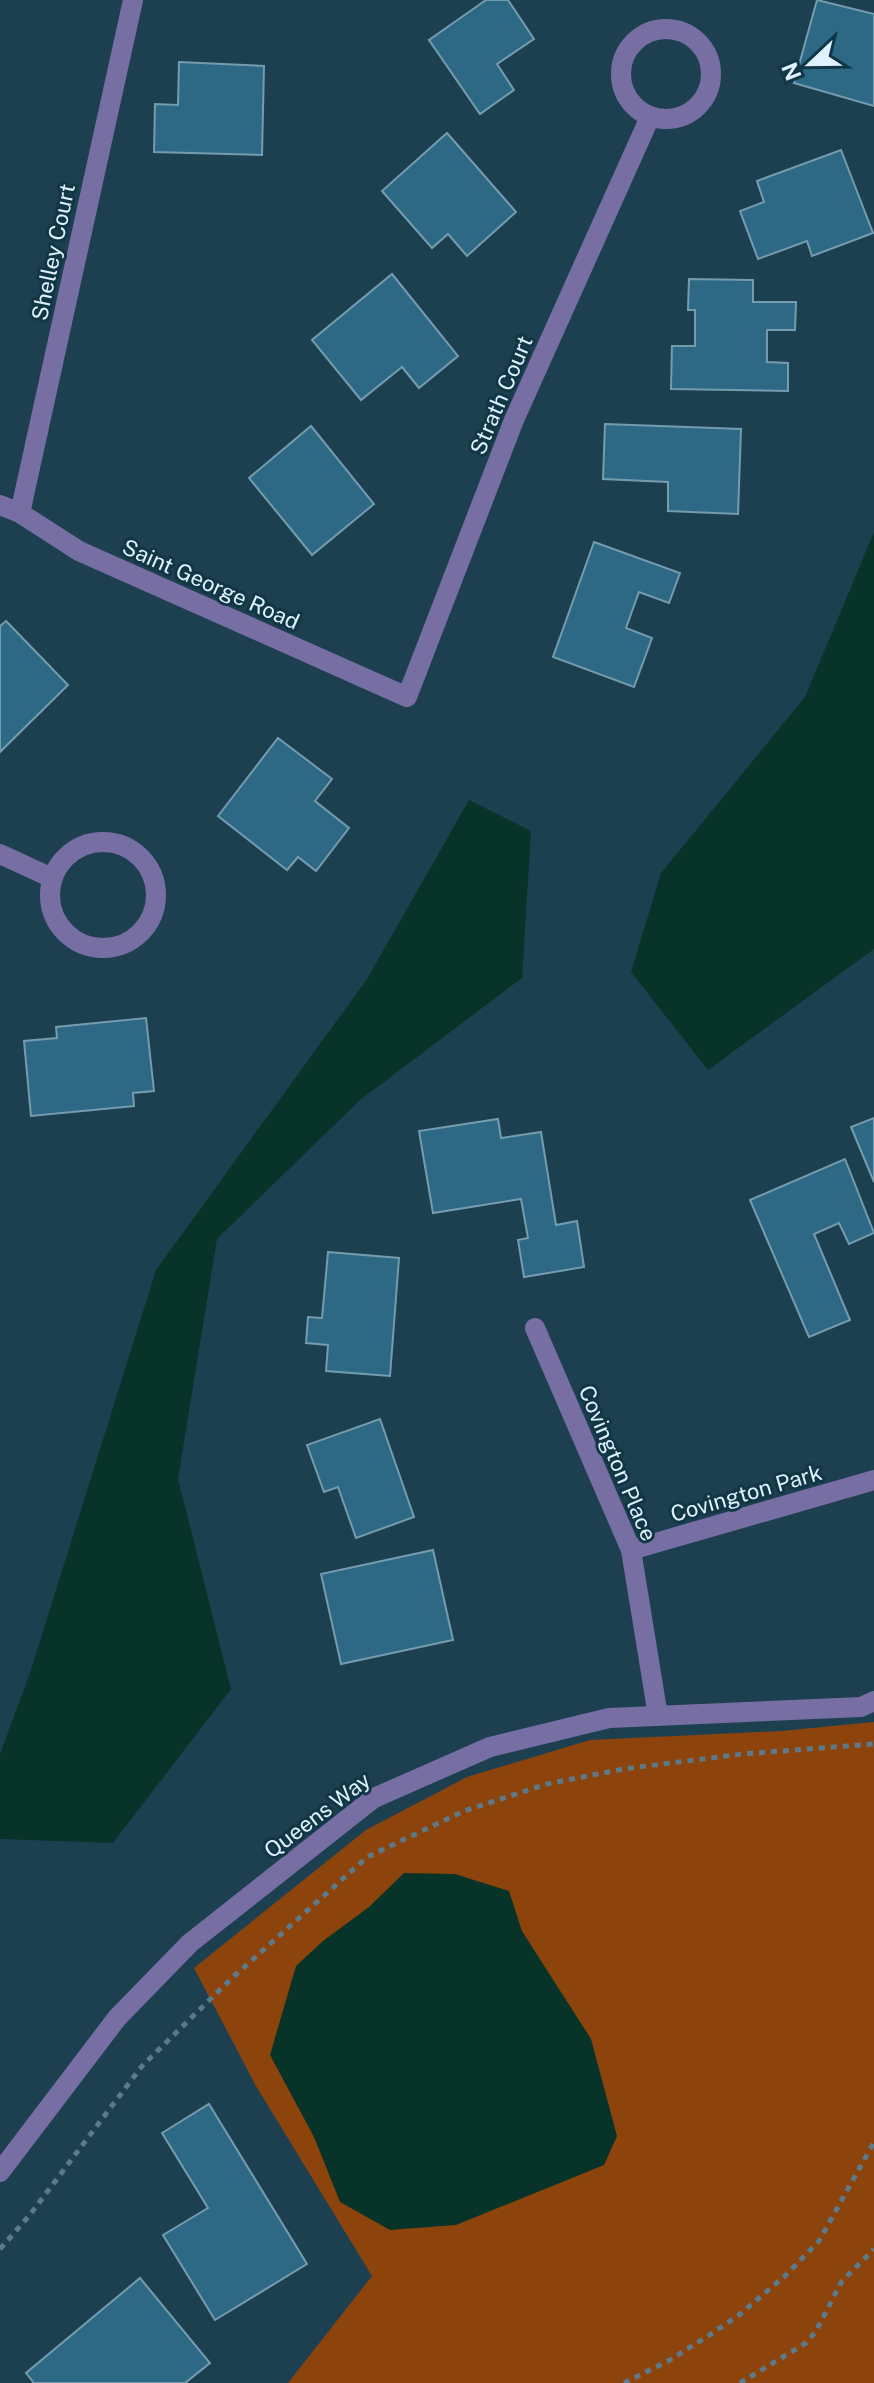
<svg xmlns="http://www.w3.org/2000/svg" width="874" height="2383" viewBox="0 0 874 2383" font-family="'Public Sans',sans-serif">
	<rect width="100%" height="100%" fill="#1d4051"/>
	<path fill="#8d440c" d="M874,1722V2383H288L372,2276L256,2086L194,1968L366,1830L467,1777L590,1740L781,1731Z"/>
	<g fill="#083328">
		<path d="M874,532V949L708,1070L631,972L661,873L805,697Z"/>
		<path d="M469,800L531,831L522,978L360,1100L217,1239L178,1479L231,1689L113,1843L0,1839V1754L31,1670L156,1270L367,979Z"/>
		<path d="M404,1873L455,1874L509,1891L522,1931L591,2039L617,2136L604,2165L456,2225L390,2230L340,2202L314,2137L270,2055L296,1966L323,1941L369,1907Z"/>
	</g>
	<g fill="#2d6985" stroke="#759bae" stroke-width="2">
		<path d="M486,0H508L534,39L497,64L514,90L480,114L429,40Z"/>
		<path d="M817,0L874,14V106L794,83Z"/>
		<path d="M179,62L264,66L262,155L154,152L155,104L178,105Z"/>
		<path d="M447,133L516,212L467,256L448,234L432,248L382,191Z"/>
		<path d="M841,150L873,233L812,256L807,241L758,259L740,211L764,202L757,181Z"/>
		<path d="M392,274L458,356L419,388L402,367L361,400L312,340Z"/>
		<path d="M689,279L753,280V302H796L795,330H767V362L788,363V391L671,389L672,346H695V310H688Z"/>
		<path d="M605,424L741,429L738,514L668,511V482L603,479Z"/>
		<path d="M311,426L374,504L312,555L249,478Z"/>
		<path d="M594,542L680,573L669,603L639,592L626,628L652,638L634,687L553,657Z"/>
		<path d="M6,621L68,685L0,752V626Z"/>
		<path d="M278,738L332,779L315,801L349,828L316,871L298,857L287,870L218,816Z"/>
		<path d="M146,1018L154,1091L133,1093L134,1106L31,1116L24,1041L57,1038L56,1027Z"/>
		<path d="M874,1118V1182L851,1127Z"/>
		<path d="M498,1119L501,1138L541,1132L556,1225L577,1221L584,1267L524,1277L518,1240L528,1238L521,1199L433,1213L419,1131Z"/>
		<path d="M845,1159L874,1233L849,1244L839,1223L814,1234L850,1320L809,1337L750,1200Z"/>
		<path d="M328,1252L399,1258L390,1376L326,1371L328,1345L306,1343L308,1317L322,1318Z"/>
		<path d="M380,1419L414,1517L356,1538L338,1487L324,1492L307,1445Z"/>
		<path d="M433,1550L453,1640L341,1664L321,1574Z"/>
		<path d="M209,2104L307,2264L215,2320L163,2235L208,2208L162,2133Z"/>
		<path d="M140,2278L210,2363L185,2383H34L26,2373Z"/>
	</g>
	<g fill="none" stroke-linecap="round" stroke-linejoin="round">
		<g stroke="#5c7a89" stroke-width="5" stroke-dasharray="6 6" stroke-linecap="butt">
			<path d="M0,2249L29,2216L142,2066L232,1978L367,1857L464,1811L547,1784L623,1769L742,1754L874,1744"/>
			<path d="M624,2383L668,2361L708,2336L739,2315L786,2275L819,2241L874,2142"/>
			<path d="M740,2383L806,2343L816,2331L842,2281L874,2249"/>
		</g>
		<g stroke="#776ea4" stroke-width="20">
			<circle cx="666" cy="74" r="45"/>
			<path d="M0,505L20,513L79,551L407,697L514,420L650,117"/>
			<path d="M20,513L133,0"/>
			<circle cx="103" cy="895" r="53"/>
			<path d="M0,854L52,878"/>
			<path d="M535,1328L631,1550L658,1716"/>
			<path d="M631,1550L874,1480"/>
			<path d="M0,2172L117,2018L190,1943L374,1798L490,1747L609,1718L861,1707L874,1701"/>
		</g>
	</g>
	<g text-anchor="middle" stroke-width="6" stroke-linejoin="round" paint-order="stroke">
		<g font-size="22" fill="#dff2fd" stroke="#113646">
			<text transform="translate(53 252) rotate(-78)" y="8">Shelley Court</text>
			<text transform="translate(501 395) rotate(-67)" y="8">Strath Court</text>
			<text transform="translate(211 584) rotate(24)" y="8">Saint George Road</text>
			<text transform="translate(618 1463) rotate(67)" y="8">Covington Place</text>
			<text transform="translate(746 1493) rotate(-16)" y="8">Covington Park</text>
			<text transform="translate(317 1815) rotate(-37)" y="8">Queens Way</text>
		</g>
	</g>
	<g transform="translate(810 64) rotate(248)" stroke="#113646" stroke-width="6" paint-order="stroke">
	<path d="M0-6L14 30L0 20L-14 30Z" fill="#dff2fd"/>
	<text y="-12" font-size="22" font-weight="bold" text-anchor="middle" fill="#dff2fd">N</text>
	</g>
</svg>
